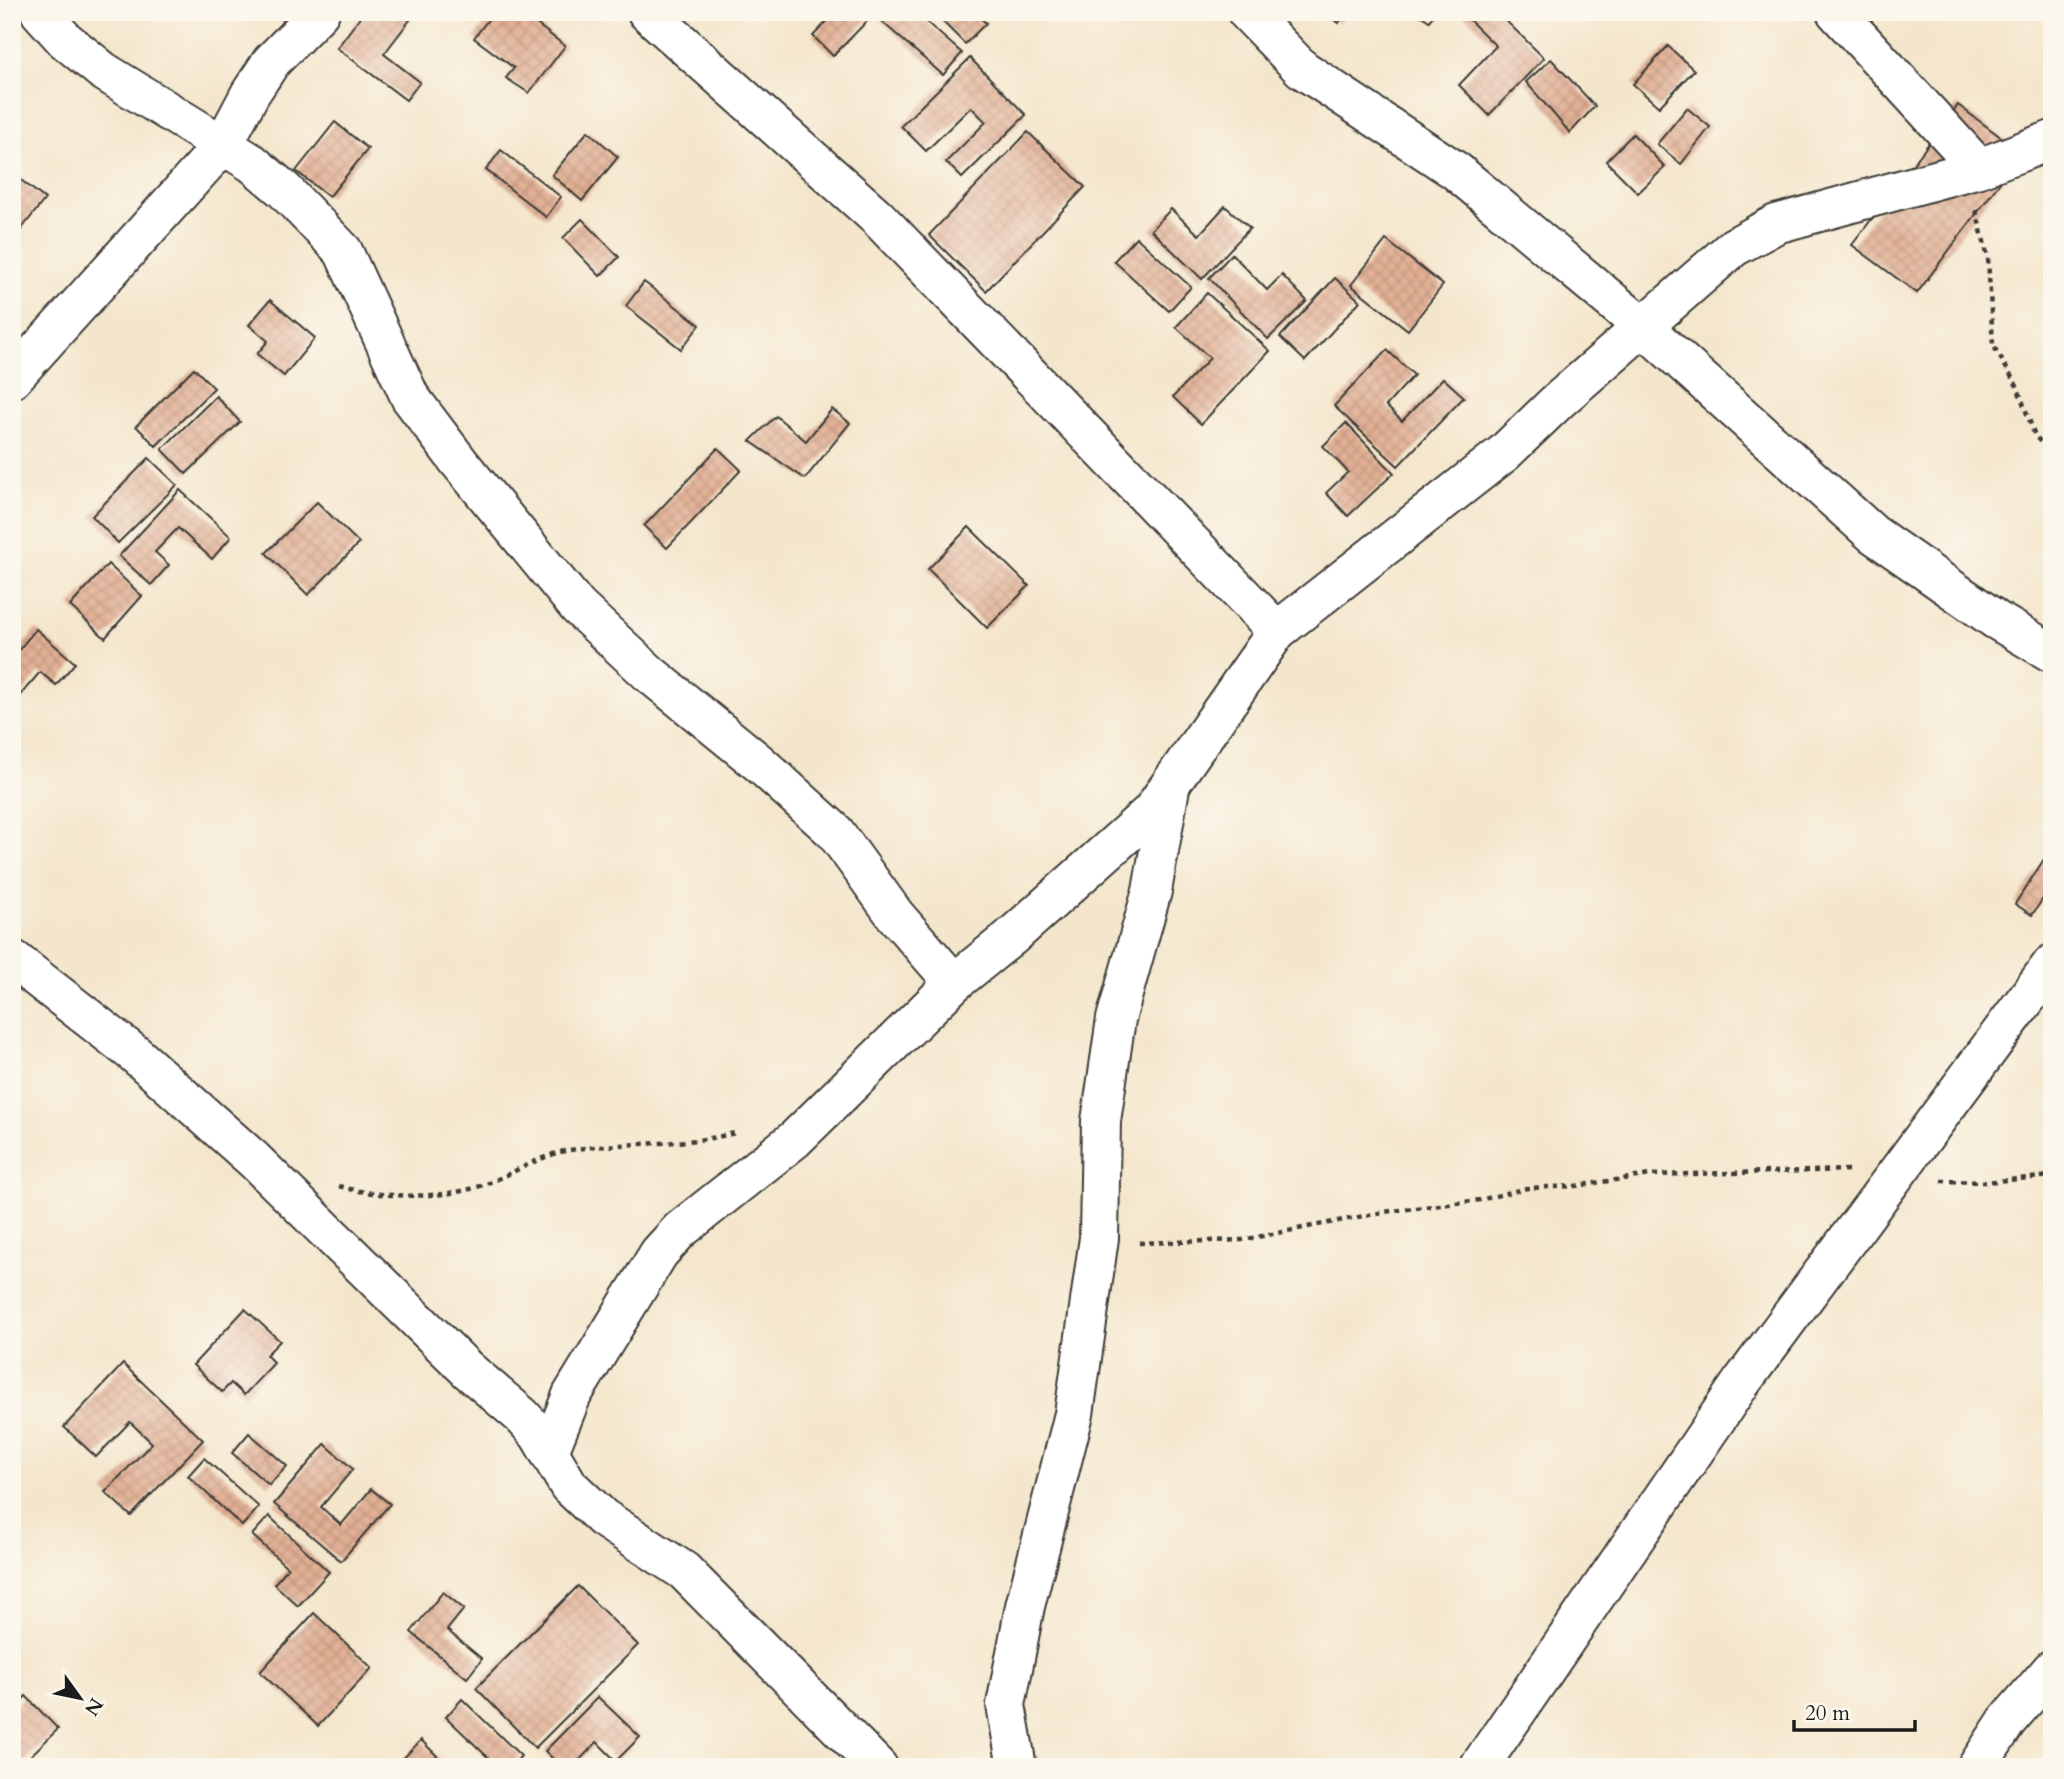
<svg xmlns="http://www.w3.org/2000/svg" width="2064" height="1779" viewBox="0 0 2064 1779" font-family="Cardo,serif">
	<defs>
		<pattern id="building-cross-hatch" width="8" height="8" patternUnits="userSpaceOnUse" patternTransform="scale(1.75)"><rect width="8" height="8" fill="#e2b094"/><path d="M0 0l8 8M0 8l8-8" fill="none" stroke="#c1977f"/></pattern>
	</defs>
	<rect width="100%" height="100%" fill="#fbf7ec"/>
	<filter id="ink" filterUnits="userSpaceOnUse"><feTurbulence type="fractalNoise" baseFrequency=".0143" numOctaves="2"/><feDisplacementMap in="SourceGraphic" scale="14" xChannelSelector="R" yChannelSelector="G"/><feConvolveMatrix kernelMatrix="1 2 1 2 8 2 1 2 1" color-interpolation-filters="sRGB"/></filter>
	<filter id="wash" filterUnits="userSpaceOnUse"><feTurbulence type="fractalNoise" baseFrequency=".00686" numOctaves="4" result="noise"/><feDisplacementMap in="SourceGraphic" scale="28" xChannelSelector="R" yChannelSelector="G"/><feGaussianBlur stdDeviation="1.57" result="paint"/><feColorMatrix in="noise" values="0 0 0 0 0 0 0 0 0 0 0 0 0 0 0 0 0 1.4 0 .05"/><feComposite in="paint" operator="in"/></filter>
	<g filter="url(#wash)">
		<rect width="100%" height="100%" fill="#f4e6cc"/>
		<g id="blocks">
			<g fill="url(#building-cross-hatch)">
				<path d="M364,12H416L384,54L420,82L406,100L337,48Z"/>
				<path d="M494,12H521L565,46L529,93L506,78L514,68L474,38Z"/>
				<path d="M836,12H876L833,56L813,36Z"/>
				<path d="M889,12H915L962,53L943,75L881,21Z"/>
				<path d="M933,12H974L986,23L965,44Z"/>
				<path d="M1323,12H1345L1339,23Z"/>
				<path d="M1416,12H1436L1429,21Z"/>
				<path d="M1461,12H1497L1544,58L1489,115L1459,85L1496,46Z"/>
				<path d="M1668,46L1694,70L1659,107L1633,84Z"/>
				<path d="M970,58L1026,115L962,178L946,162L986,122L971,107L926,151L901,126Z"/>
				<path d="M1551,59L1595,106L1570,133L1526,82Z"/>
				<path d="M1958,105L2022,153L1917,293L1852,245Z"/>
				<path d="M1687,108L1710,127L1681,164L1657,144Z"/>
				<path d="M335,122L368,149L329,197L296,171Z"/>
				<path d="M588,131L618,157L582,201L552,175Z"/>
				<path d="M1028,132L1085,187L986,291L929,235Z"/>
				<path d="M1633,134L1665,167L1638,193L1606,161Z"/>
				<path d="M501,150L561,197L546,217L486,170Z"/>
				<path d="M12,173L45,199L12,241Z"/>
				<path d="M1225,206L1250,228L1202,279L1151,230L1171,209L1199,235Z"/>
				<path d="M582,219L619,257L600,276L563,238Z"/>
				<path d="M1136,237L1191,287L1169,311L1114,261Z"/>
				<path d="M1386,240L1443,285L1408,330L1351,285Z"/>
				<path d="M1232,254L1267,290L1282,275L1307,301L1268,339L1209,278Z"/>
				<path d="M1335,278L1360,301L1305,361L1280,337Z"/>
				<path d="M644,282L700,325L681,349L626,306Z"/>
				<path d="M1207,293L1270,351L1201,424L1173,397L1210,358L1176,327Z"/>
				<path d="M270,300L315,338L284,376L257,354L268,341L249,325Z"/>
				<path d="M1387,350L1414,375L1386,406L1402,421L1443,378L1464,397L1398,466L1334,406Z"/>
				<path d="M194,368L214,388L156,446L136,426Z"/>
				<path d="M216,396L240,422L186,474L162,449Z"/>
				<path d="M832,409L850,423L805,479L750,441L776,416L806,441Z"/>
				<path d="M1346,423L1394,473L1348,516L1326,493L1348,472L1323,446Z"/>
				<path d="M718,448L741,470L667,548L644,526Z"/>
				<path d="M149,458L177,485L118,543L92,516Z"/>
				<path d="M180,490L231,537L212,559L178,528L155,552L169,565L151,585L119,556Z"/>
				<path d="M317,502L359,543L308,595L266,553Z"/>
				<path d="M969,527L1029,586L987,628L928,569Z"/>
				<path d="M108,564L142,596L105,638L70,606Z"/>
				<path d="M36,629L75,663L56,685L40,672L12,705V658Z"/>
				<path d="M2052,847V885L2032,915L2015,904Z"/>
				<path d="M245,1309L280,1341L266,1355L274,1363L244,1395L231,1383L222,1392L193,1365Z"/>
				<path d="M123,1364L203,1440L131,1516L105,1492L152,1443L130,1422L96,1457L64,1427Z"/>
				<path d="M249,1433L287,1466L269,1485L232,1453Z"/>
				<path d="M325,1444L353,1469L321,1507L341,1525L371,1489L390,1504L341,1561L274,1504Z"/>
				<path d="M204,1458L259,1507L242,1526L188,1476Z"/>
				<path d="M269,1516L329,1572L298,1606L274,1584L288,1568L252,1535Z"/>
				<path d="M578,1586L638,1645L535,1748L476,1688Z"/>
				<path d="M443,1592L464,1609L447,1630L482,1659L467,1678L411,1632Z"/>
				<path d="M314,1613L372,1668L318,1726L260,1672Z"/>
				<path d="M26,1696L58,1729L19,1767H12V1709Z"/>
				<path d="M598,1697L640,1737L616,1761L597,1742L573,1767H561L545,1751Z"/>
				<path d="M462,1699L521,1756L511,1767H498L446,1717Z"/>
				<path d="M421,1740L448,1767H395Z"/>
			</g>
		</g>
	</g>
	<g filter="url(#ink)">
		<use href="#blocks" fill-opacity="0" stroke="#3c3a36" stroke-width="2"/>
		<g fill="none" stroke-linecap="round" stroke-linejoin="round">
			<g stroke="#3c3a36" stroke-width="42">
				<g id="minor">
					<path d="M40,12L65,40L103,71L252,163L284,190L343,251L410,397L459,462L578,607L650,674L759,763L835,832L895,915L954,983"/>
					<path d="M647,12L877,217L1277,631"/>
					<path d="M1247,12L1302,69L1456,171L1642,326L1873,534L1996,620L2052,653"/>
					<path d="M1836,12L1979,168"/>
					<path d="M12,379L223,145L250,94L271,62L320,12"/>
					<path d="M14,960L136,1055L254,1160L468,1370L522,1416L539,1435L569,1486L603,1518L684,1571L878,1767"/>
					<path d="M549,1452L572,1395L659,1253L680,1230L795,1139L954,983L1010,938L1151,812L1277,631L1504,453L1558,401L1734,247L1776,224L1979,168L2052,140"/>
					<path d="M1017,1767L1006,1705L1025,1606L1074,1414L1099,1238L1101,1121L1116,1019L1152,891L1170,788"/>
					<path d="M1479,1767L1741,1383L2052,964"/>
					<path d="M1977,1767L2007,1721L2052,1669"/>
				</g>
			</g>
			<g stroke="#3c3a36" stroke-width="4.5" stroke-dasharray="5 5" stroke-linecap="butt">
				<path d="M1976,210L1988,258L1993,345L2017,386L2035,436L2052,454"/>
				<path d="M1941,1181L1985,1182L2052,1176"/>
				<path d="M339,1186C382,1199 450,1200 491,1182C518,1171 541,1155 570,1150C626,1141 681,1147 735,1133"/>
				<path d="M1139,1243L1242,1240L1384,1212L1480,1200L1527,1188L1575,1186L1650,1175L1849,1170"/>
			</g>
			<use href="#minor" stroke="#fff" stroke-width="38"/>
		</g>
	</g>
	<rect width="2064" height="1779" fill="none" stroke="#fbf7ec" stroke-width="42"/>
	<g transform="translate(80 1698) rotate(123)" stroke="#fbf7ec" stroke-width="5" paint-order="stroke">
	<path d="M0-5L12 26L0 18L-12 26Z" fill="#1c1c1c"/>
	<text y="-10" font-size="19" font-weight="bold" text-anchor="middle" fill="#1c1c1c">N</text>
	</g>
	<path d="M1794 1720v10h121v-10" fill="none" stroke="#1c1c1c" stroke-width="3.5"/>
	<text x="1805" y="1720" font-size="21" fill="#1c1c1c" stroke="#fbf7ec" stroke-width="5" paint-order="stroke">20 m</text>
</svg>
